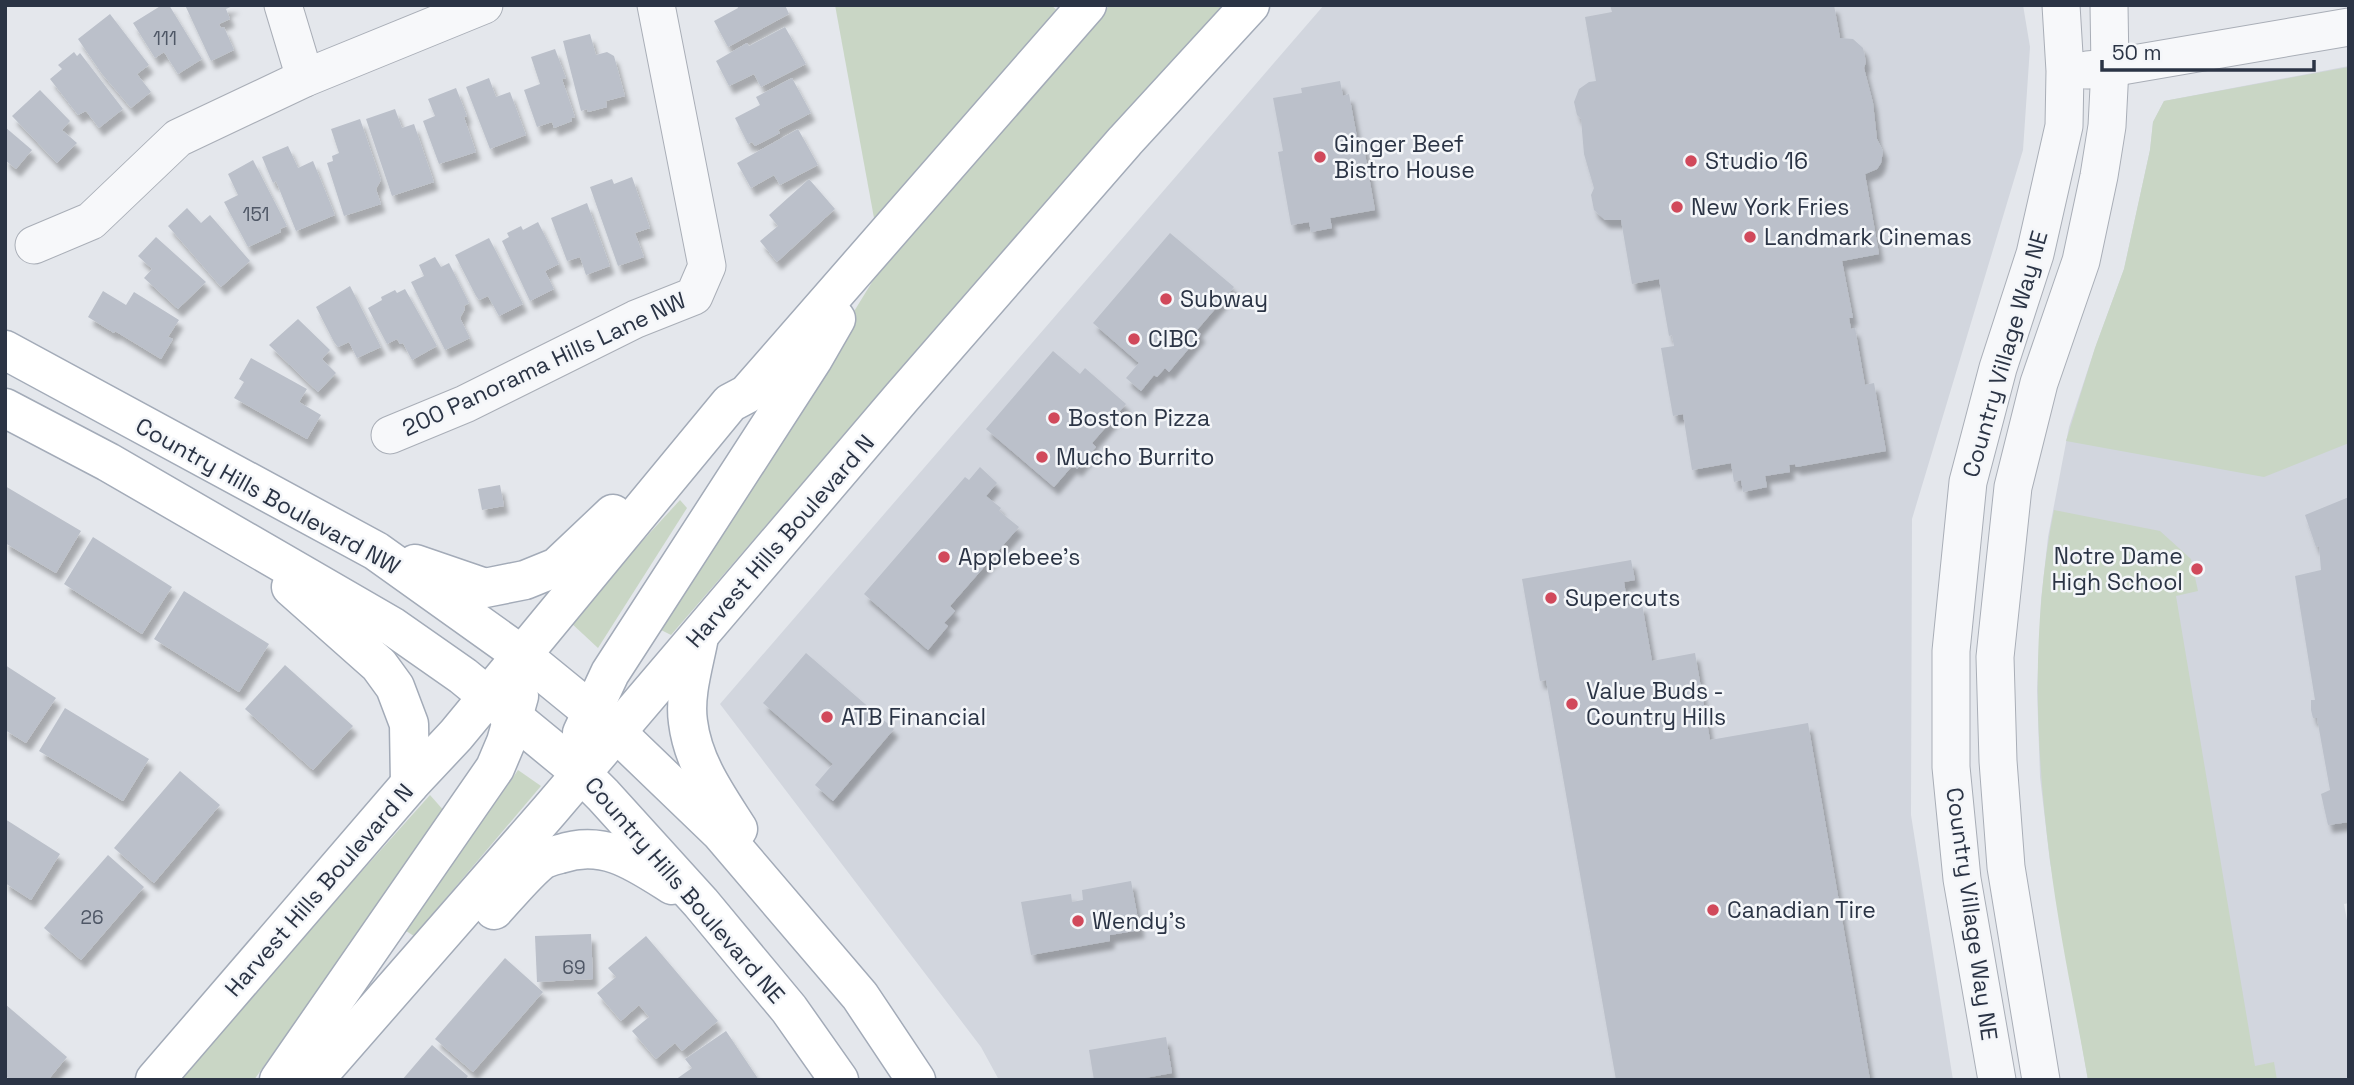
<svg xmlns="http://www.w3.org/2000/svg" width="2354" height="1085" viewBox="0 0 2354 1085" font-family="'Space Grotesk',sans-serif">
	<defs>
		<filter id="shadow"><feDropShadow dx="4.5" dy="8" stdDeviation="2" flood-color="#0004"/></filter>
	</defs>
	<rect width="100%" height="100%" fill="#e4e7ec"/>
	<g fill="#d2d6de">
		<path d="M1324,5H2023L2030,47L2023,150L1912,519L1911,815L1953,1080H999L981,1047L720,704Z"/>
		<path d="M2349,66V903L2344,904L2349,931V1080H2088L2050,862L2040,777L2037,690L2041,600L2048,537L2069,427L2095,348L2124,269L2150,150L2153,122L2164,101Z"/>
	</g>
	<g fill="#c9d6c5">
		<path d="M835,5H1051L1059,12L874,218Z"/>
		<path d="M1110,5H1229L1015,238L671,635L659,629L896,243Z"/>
		<path d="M2349,67V443L2264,477L2066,441L2095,348L2124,269L2150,150L2153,122L2164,101Z"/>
		<path d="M680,500L687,508L598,648L569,621Z"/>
		<path d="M2054,510L2160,531L2191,559L2198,591L2176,596L2255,1066L2274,1062L2277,1080H2088C2075,1007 2059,933 2050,860C2035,744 2031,625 2054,510Z"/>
		<path d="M518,770L541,786L414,936L406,931Z"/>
		<path d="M430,795L445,812L254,1080H175Z"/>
	</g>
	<g fill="#bbc0ca" filter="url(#shadow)">
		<path d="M162,5H169L202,59L178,74L164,52L155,58L133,23Z"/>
		<path d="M185,5H235L226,9L230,19L219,24L221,28L224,27L234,50L211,61Z"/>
		<path d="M737,5H785L789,14L728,47L714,21L738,8Z"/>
		<path d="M1610,5H1834L1840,38L1853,39L1863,48L1866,62L1864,68L1873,103L1877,139L1883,151L1881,163L1877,169L1865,174L1879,254L1842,261L1853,318H1849L1851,329L1855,328L1865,385L1874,383L1886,451L1796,467L1795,464L1789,465L1790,472L1765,476L1767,487L1743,492L1741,480L1734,482L1731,463L1692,470L1683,414L1673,416L1661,348L1674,346L1672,335L1669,336L1659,279L1632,284L1621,220H1605L1594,210L1591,195L1594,188L1584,154L1581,119L1577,115L1574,102L1579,89L1589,82L1596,81L1585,17L1612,12Z"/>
		<path d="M110,14L149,65L137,74L151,92L131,108L102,74L78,39Z"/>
		<path d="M785,27L806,64L761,87L754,74L729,86L716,61L747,43L749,46Z"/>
		<path d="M590,34L596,55L607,52L614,56L625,96L606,101L607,107L588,112L587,109L581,111L563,41Z"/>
		<path d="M555,49L566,78L562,79L575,117L571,118L572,121L554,128L552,122L537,127L524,90L540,84L531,57Z"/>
		<path d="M74,52L77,56L80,53L123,109L99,128L86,111L78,115L50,79L62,69L58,65Z"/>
		<path d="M489,78L496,97L510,92L526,135L490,149L466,87Z"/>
		<path d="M792,78L811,113L778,130L780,133L755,146L752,142L748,144L735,118L760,105L756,97Z"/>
		<path d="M1340,81L1343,96L1349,94L1357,137H1362L1375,210L1330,218L1332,228L1311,232L1309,222L1291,225L1278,152L1283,151L1273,98L1302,93L1301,88Z"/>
		<path d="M456,88L467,116L464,117L476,152L439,164L423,121L435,116L428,99Z"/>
		<path d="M40,90L70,121L62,130L77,143L57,163L12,116Z"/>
		<path d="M395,109L402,128L414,124L434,182L392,196L366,119Z"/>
		<path d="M360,119L381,180L376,189L381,204L344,216L327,163L333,161L332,156L339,153L331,129Z"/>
		<path d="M5,127L32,150L16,169L5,160Z"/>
		<path d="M798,129L818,165L780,185L774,175L751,188L737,163Z"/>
		<path d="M288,146L298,168L313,161L335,215L296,231L276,181L273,183L262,157Z"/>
		<path d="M253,160L287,226L280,229L281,232L248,247L224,202L238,195L228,174Z"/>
		<path d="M632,177L650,228L635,233L644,257L618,266L590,187L612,179L614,184Z"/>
		<path d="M809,179L835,209L777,262L760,241L778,226L769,215Z"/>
		<path d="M587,203L610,266L586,275L580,257L567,261L551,218Z"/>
		<path d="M187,208L201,223L210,215L250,261L221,287L168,226Z"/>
		<path d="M538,222L559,264L545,271L554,289L530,301L502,241L509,237L507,233L521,226L523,230Z"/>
		<path d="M1170,233L1234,287L1197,330L1201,334L1169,372L1165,368L1157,377L1154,375L1141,391L1126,378L1139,363L1093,323Z"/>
		<path d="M156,237L206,282L178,309L144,278L152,269L138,256Z"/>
		<path d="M489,238L523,304L499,316L488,296L479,300L476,296L455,255Z"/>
		<path d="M435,257L441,267L449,263L469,303L464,306L465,309L460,318L470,338L445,350L411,282L424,276L419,265Z"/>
		<path d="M350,286L381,347L357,358L349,342L338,347L334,342L316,307Z"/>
		<path d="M405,289L437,346L412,360L403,343L400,344L397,339L387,344L368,308L382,300L381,297L395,290L397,293Z"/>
		<path d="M103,291L126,305L134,292L179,320L168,337L173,339L161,359L115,331L114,333L88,317Z"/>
		<path d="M298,319L330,350L322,359L336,373L318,392L269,345Z"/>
		<path d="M1053,351L1080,374L1085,368L1126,404L1092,443L1096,447L1077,469L1073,465L1054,487L986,429Z"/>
		<path d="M251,358L307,389L299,402L321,415L307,439L234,398L244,382L239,379Z"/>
		<path d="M980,467L997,483L986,496L1001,508L999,511L1019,527L950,606L955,611L944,623L948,626L928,650L864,594L965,477L969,480Z"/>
		<path d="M500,485L504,506L482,510L478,489Z"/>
		<path d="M5,486L81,531L56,573L5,543Z"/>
		<path d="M2349,497V822L2328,825L2321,794L2330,790L2317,718H2313L2311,710V700H2315L2295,576L2321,570L2319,546L2316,547L2305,515Z"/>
		<path d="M93,537L172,587L142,634L64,584Z"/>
		<path d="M1631,560L1635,580L1624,582L1628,606L1642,604L1652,661L1695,653L1710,740L1808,723L1870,1080H1616L1546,680L1540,681L1522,579Z"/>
		<path d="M184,591L269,644L239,692L154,639Z"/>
		<path d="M806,653L894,729L833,801L815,785L833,764L763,703Z"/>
		<path d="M5,665L56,698L26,743L5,730Z"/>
		<path d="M285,665L353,726L313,770L245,709Z"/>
		<path d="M65,708L149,759L123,801L39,751Z"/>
		<path d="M180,771L220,805L154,883L114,848Z"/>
		<path d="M5,819L60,854L31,900L5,883Z"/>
		<path d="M108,855L144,887L81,960L44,928Z"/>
		<path d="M1131,881L1140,930L1110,935V941L1031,955L1021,902L1071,894L1072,902L1083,900L1082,890Z"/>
		<path d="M591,934L593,979L537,982L535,936Z"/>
		<path d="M646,936L718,1021L682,1051L675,1043L656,1059L632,1031L649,1017L639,1005L621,1021L597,993L616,977L608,968Z"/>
		<path d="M505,958L543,992L473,1072L435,1039Z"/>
		<path d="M5,1004L67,1057L48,1080H10L5,1075Z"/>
		<path d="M726,1031L759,1080H675L692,1068L685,1059Z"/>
		<path d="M1166,1037L1172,1073L1134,1080H1094L1089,1050Z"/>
		<path d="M432,1045L468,1076L465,1080H402Z"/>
	</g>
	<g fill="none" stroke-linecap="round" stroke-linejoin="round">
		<g stroke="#a9aeb7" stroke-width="39">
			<g id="minor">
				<path d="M283,5L305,78"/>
				<path d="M2087,70L2110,68L2349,27"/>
				<path d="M34,245L91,221L178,138L305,78L484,5"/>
				<path d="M390,435L465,404L636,319L694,296L707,266L656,5"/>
				<path d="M1997,1080L1962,879L1951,767V651L1968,482L1998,368L2035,254L2064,126L2065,71L2061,5"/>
				<path d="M2041,1080L2006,867L1998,761L1995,657L2013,487L2039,383L2081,261L2099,176L2107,126L2110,68L2109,5"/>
			</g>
		</g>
		<g stroke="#a3abb8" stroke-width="41">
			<g id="major">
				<path d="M5,350L376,551L523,656L616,732L720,832L860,996L916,1080"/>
				<path d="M5,408L108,462L393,627L463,676L581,773L603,795L701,903L789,1009L839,1080"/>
				<path d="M415,564L485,588L525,580L557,567L613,514"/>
				<path d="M291,587L379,665L395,687L409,724L410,784"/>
				<path d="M699,637C694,664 684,695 688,722C693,763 717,796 738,829"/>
				<path d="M582,733L610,673L813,359L836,319"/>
				<path d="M494,910C506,897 531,867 544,859C549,857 555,855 560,854C604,839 636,862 672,885"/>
				<path d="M155,1080L410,784L456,735L730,403L747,394L1087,5"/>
				<path d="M279,1080L495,768L506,742L519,696"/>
				<path d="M314,1080L550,810L902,397L1125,141L1250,5"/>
			</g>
		</g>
		<use href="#minor" stroke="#f7f8fa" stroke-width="37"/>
		<use href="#major" stroke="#fff" stroke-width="38"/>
	</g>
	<g fill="#d1495b" stroke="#f4f6f9" stroke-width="2.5">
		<circle cx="1320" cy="157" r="7"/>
		<circle cx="1691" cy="161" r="7"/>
		<circle cx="1677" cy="207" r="7"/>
		<circle cx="1750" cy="237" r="7"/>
		<circle cx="1166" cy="299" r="7"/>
		<circle cx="1134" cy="339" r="7"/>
		<circle cx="1054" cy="418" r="7"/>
		<circle cx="1042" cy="457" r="7"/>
		<circle cx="944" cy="557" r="7"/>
		<circle cx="2197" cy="569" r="7"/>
		<circle cx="1551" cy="598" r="7"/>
		<circle cx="1572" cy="704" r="7"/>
		<circle cx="827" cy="717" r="7"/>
		<circle cx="1713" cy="910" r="7"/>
		<circle cx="1078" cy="921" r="7"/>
	</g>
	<g text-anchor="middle" stroke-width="5" stroke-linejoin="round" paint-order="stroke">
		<g font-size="19" fill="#4f5766">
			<text x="165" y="45">111</text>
			<text x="256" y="221">151</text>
			<text x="92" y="924">26</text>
			<text x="574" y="974">69</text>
		</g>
		<g font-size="23" fill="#2b3445" stroke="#f4f6f9" text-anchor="start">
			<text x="1334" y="152">Ginger Beef<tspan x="1334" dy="26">Bistro House</tspan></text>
			<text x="1705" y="169">Studio 16</text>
			<text x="1691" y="215">New York Fries</text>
			<text x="1764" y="245">Landmark Cinemas</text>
			<text x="1180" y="307">Subway</text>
			<text x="1148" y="347">CIBC</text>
			<text x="1068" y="426">Boston Pizza</text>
			<text x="1056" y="465">Mucho Burrito</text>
			<text x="2183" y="564" text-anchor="end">Notre Dame<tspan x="2183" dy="26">High School</tspan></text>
			<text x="958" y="565">Applebee's</text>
			<text x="1565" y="606">Supercuts</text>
			<text x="1586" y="699">Value Buds -<tspan x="1586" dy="26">Country Hills</tspan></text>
			<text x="841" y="725">ATB Financial</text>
			<text x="1727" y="918">Canadian Tire</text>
			<text x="1092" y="929">Wendy's</text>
		</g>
		<g font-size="23" fill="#2b3445" stroke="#f4f6f9">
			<text transform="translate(2005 354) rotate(-74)" y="8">Country Village Way NE</text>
			<text transform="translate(544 364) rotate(-25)" y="8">200 Panorama Hills Lane NW</text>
			<text transform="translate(268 496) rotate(29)" y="8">Country Hills Boulevard NW</text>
			<text transform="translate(780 541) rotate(-49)" y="8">Harvest Hills Boulevard N</text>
			<text transform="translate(319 890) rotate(-49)" y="8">Harvest Hills Boulevard N</text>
			<text transform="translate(685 890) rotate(49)" y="8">Country Hills Boulevard NE</text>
			<text transform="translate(1972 914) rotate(82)" y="8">Country Village Way NE</text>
		</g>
	</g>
	<rect width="2354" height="1085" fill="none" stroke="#2b3445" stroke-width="14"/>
	<path d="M2102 60v10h212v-10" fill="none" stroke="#2b3445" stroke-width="3.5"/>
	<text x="2112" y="60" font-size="21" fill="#2b3445" stroke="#f4f6f9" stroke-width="5" paint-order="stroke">50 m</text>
</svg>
